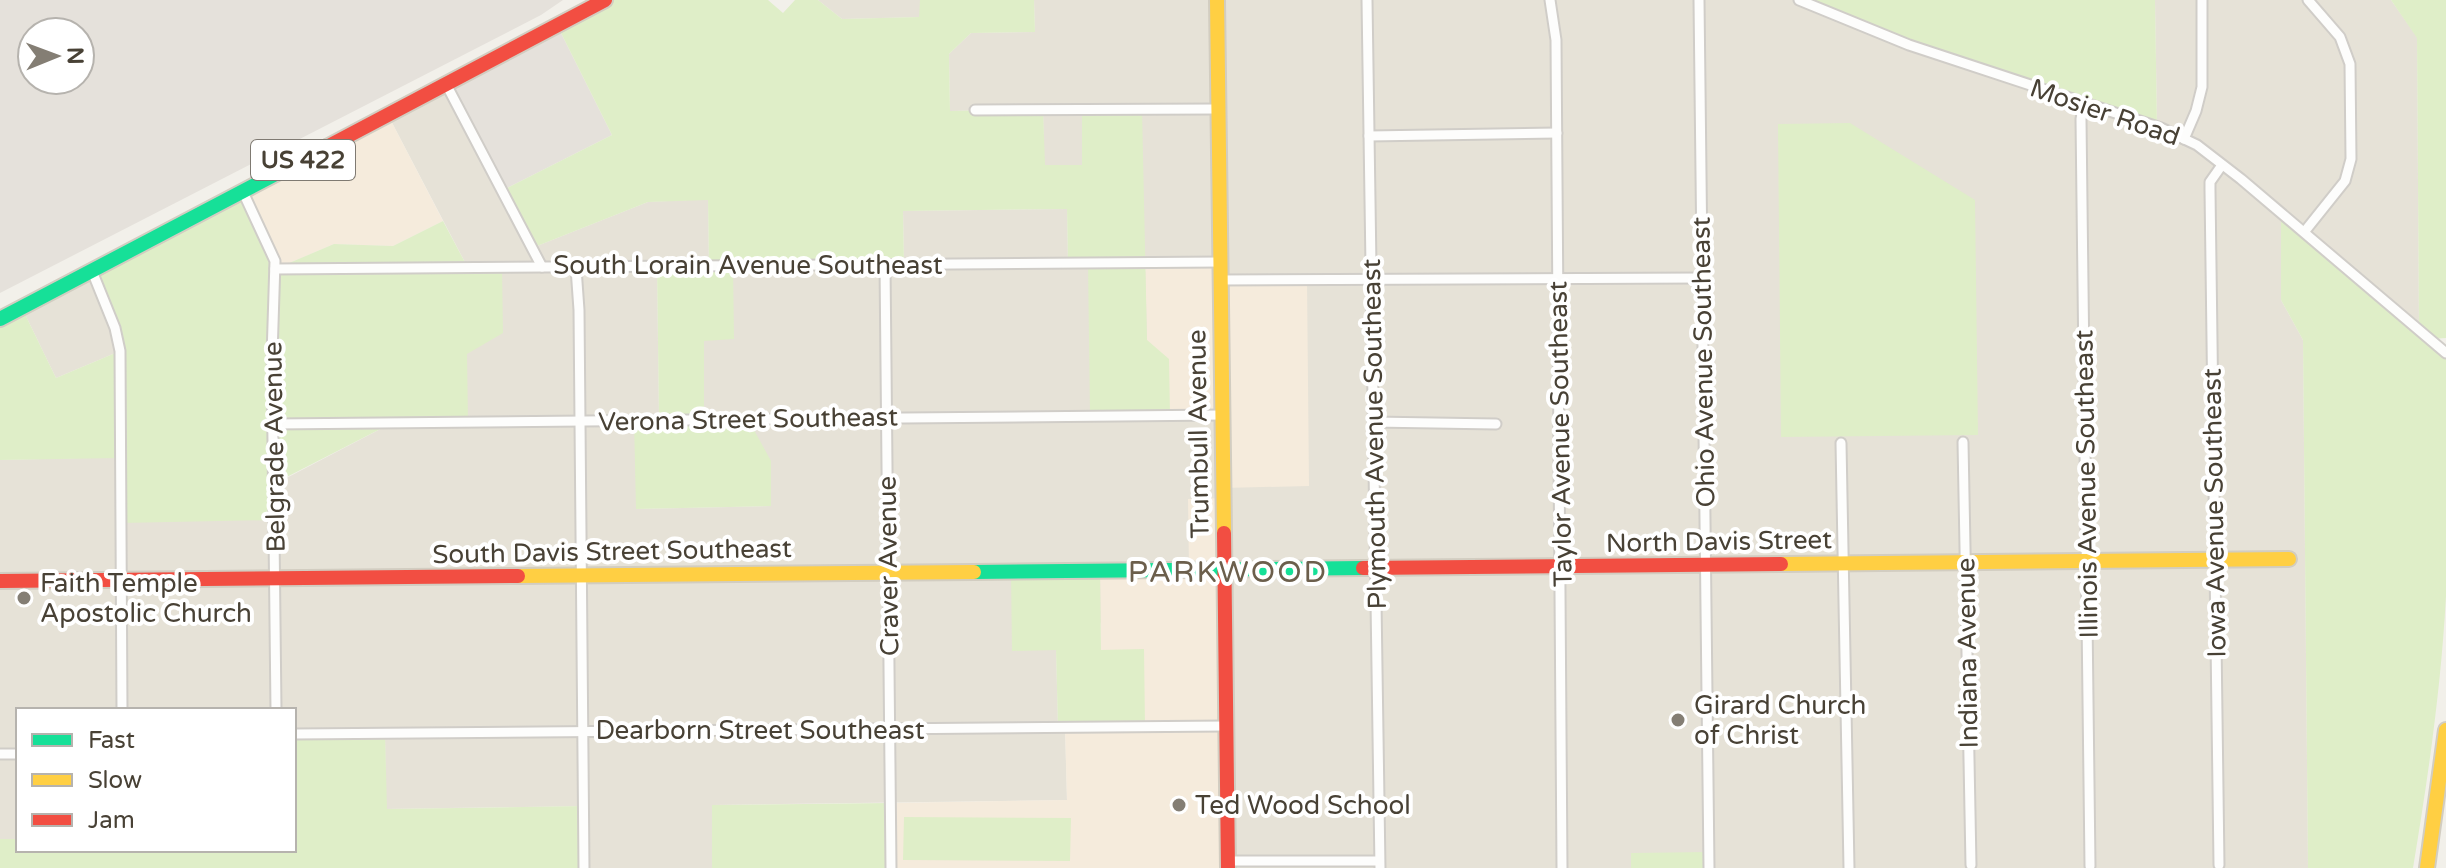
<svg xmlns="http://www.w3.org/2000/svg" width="2446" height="868" viewBox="0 0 2446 868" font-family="'Varela Round',sans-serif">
	<rect width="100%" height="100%" fill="#f2f0ea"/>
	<g fill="#e6e2d7">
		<path d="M818,0H920V17L842,19Z"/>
		<path d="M1034,0H1799L2157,126L2155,0H2391L2417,37L2419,330L2281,300L2303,340L2308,868H1709L1631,853V868H1228L1190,570L1056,649L1058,727H1065L1067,800L713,805L712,868H584V806L386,809L385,734H294V710H18V839H0V460L120,457L275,484L392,423L467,354L468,268L388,115L446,84L532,248L648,202L708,199L709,267L657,268L659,419L637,509L770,506L704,419V340L733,266L904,264L903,211L1067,209L1068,263L1221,280L1145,262L1082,165H1044L1043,109L950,111L949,54L971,33L1035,32Z"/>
		<path d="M92,271L120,351L56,378L22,308Z"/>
	</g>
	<g fill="#f5ebdc">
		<path d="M388,115L443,221L393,246L334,244L275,269L243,192Z"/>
		<path d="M1145,262H1220V280H1307L1309,486L1223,488L1222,415H1170L1147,340Z"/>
		<path d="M1223,498L1228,868H891L890,803L1067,800L1065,727L1101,650L1100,571L1189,570L1188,499Z"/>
	</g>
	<g fill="#e5e1db" fill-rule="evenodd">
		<path d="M0,0H563L541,15L0,293ZM80,32V80H32V32Z"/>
		<path d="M557,25L612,135L501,191L446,84Z"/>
	</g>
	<g fill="#dfeec8">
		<path d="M605,0H768L783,13L795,0H818L842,19L919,17L920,0H1034L1035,32L971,33L949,54L950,111L1043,109L1045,165H1082V109H1142L1147,340L1169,359L1170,415H1090L1088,263H1068L1067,209L903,211L904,264L733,267L734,339L704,341V419H748L771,461V506L636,509L634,420L659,419L657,267L709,266L708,200L648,202L532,248L501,191L612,135L557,25Z"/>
		<path d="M1799,0H2155L2157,127L1980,70Z"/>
		<path d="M2391,0H2446V338L2430,339L2446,359C2446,438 2446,518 2446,596C2441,688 2428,778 2413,868H2308L2303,340L2281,300V212L2419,328L2417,38Z"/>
		<path d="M1850,123L1975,200L1978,435L1781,437L1778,124Z"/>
		<path d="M243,192L275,269L334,244L393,246L443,221L468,268L502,267L503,333L467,354L468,422L392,423L275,483V520L120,523L119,458L0,460V319L22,308L56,378L120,351L92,271Z"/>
		<path d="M1100,571L1101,650L1144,649L1145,727L1058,728L1056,650L1012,651L1011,572Z"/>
		<path d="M385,733L387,809L584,806V868H0V839H18V850H294V734Z"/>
		<path d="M890,803L891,868H712V805Z"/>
		<path d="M904,817L1071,818L1070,861L903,860Z"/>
		<path d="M1709,852V868H1631V853Z"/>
	</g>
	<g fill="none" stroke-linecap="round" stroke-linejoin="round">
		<g stroke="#d0cdc8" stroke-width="13">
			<g id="street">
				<path d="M1367,0L1380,868"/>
				<path d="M1550,0L1556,40L1562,868"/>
				<path d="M1699,0L1709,868"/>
				<path d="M1799,0L1909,45L2161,128L2197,145L2241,179L2446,353"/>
				<path d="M446,84L542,267"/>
				<path d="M2084,103L2081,119L2090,866"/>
				<path d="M975,110L1218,109"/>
				<path d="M1369,136L1557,133"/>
				<path d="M2184,139L2196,111L2202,87V0"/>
				<path d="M243,192L275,261L272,356L276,710"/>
				<path d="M2305,231L2345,181L2351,159L2350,64L2340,37L2308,0"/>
				<path d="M885,264L891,868"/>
				<path d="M576,268L579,310L584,868"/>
				<path d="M275,269L1220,262"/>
				<path d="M92,271L115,328L120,351L122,710"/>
				<path d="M1221,280L1702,278"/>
				<path d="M1373,422L1496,424"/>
				<path d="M274,424L1222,415"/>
				<path d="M1963,442L1971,865"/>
				<path d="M1841,443L1849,868"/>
				<path d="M294,734L1226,726"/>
				<path d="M0,754H18"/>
				<path d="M1228,861H1379"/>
				<path d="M2219,865L2210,190V182L2222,165"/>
			</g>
		</g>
		<g stroke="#d2cdc1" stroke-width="18">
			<g id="fast">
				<path d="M0,319L327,147"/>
				<path d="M974,572L1363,568"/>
			</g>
		</g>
		<g stroke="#d2cdc1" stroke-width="18">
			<g id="slow">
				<path d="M1217,0L1224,533"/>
				<path d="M1781,564L2289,559"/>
				<path d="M518,576L974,572"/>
				<path d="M2427,868L2446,730"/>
			</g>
		</g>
		<g stroke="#d2cdc1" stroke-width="18">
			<g id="jam">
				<path d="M327,147L605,0"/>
				<path d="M1224,533L1228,868"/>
				<path d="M1363,568L1781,564"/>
				<path d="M0,581L518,576"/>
			</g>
		</g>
		<use href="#street" stroke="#fdfdfc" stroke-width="9"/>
		<use href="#fast" stroke="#16e098" stroke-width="14"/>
		<use href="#slow" stroke="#ffcf43" stroke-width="14"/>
		<use href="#jam" stroke="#f24e42" stroke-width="14"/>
	</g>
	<g fill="#847e74" stroke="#fff" stroke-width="3">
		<circle cx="24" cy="598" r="8"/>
		<circle cx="1678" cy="720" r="8"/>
		<circle cx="1179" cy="805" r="8"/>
	</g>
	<g text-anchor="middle" stroke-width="8" stroke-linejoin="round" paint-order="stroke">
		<rect fill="#fff" stroke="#7f7a72" stroke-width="2" x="251" y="140" width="104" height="40" rx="6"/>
		<g font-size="24" font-weight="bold" fill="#484135">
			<text x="303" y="168">US 422</text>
		</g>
		<g font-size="26" fill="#484135" stroke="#fff">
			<text transform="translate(2105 112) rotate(19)" y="9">Mosier Road</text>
			<text x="748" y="274">South Lorain Avenue Southeast</text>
			<text transform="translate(1703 362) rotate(-91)" y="9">Ohio Avenue Southeast</text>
			<text transform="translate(748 419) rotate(-1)" y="9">Verona Street Southeast</text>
			<text transform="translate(1198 434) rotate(-91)" y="9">Trumbull Avenue</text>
			<text transform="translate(1374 434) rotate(-91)" y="9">Plymouth Avenue Southeast</text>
			<text transform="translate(1560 434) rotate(-91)" y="9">Taylor Avenue Southeast</text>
			<text transform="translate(274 447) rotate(-91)" y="9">Belgrade Avenue</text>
			<text transform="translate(2086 484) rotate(-91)" y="9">Illinois Avenue Southeast</text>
			<text transform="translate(2214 513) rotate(-91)" y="9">Iowa Avenue Southeast</text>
			<text transform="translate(1719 541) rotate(-1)" y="9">North Davis Street</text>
			<text transform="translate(612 551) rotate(-1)" y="9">South Davis Street Southeast</text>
			<text transform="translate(888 566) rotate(-91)" y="9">Craver Avenue</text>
			<text transform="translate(1967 653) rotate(-91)" y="9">Indiana Avenue</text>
			<text x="760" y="739">Dearborn Street Southeast</text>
		</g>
		<g font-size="26" fill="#484135" stroke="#fff" text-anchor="start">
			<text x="40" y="592">Faith Temple<tspan x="40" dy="30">Apostolic Church</tspan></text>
			<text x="1694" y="714">Girard Church<tspan x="1694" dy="30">of Christ</tspan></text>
			<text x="1195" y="814">Ted Wood School</text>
		</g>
		<g font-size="30" letter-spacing="2" fill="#6c5f4c" stroke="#fff">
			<text x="1228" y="582">PARKWOOD</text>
		</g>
	</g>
	<rect x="16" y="708" width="280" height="144" fill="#ffffff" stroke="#b6b3ae" stroke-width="2"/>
	<rect x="32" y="734" width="40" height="12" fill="#16e098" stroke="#b6b3ae" stroke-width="2"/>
	<text x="88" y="748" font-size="24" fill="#484135">Fast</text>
	<rect x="32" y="774" width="40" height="12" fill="#ffcf43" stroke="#b6b3ae" stroke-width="2"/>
	<text x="88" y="788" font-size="24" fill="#484135">Slow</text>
	<rect x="32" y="814" width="40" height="12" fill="#f24e42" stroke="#b6b3ae" stroke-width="2"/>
	<text x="88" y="828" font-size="24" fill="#484135">Jam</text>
	<g transform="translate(56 56) rotate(89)"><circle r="38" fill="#ffffff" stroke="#b6b3ae" stroke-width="2"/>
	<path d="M0-6L14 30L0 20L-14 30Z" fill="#847e74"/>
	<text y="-12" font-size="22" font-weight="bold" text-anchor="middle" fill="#484135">N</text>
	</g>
</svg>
